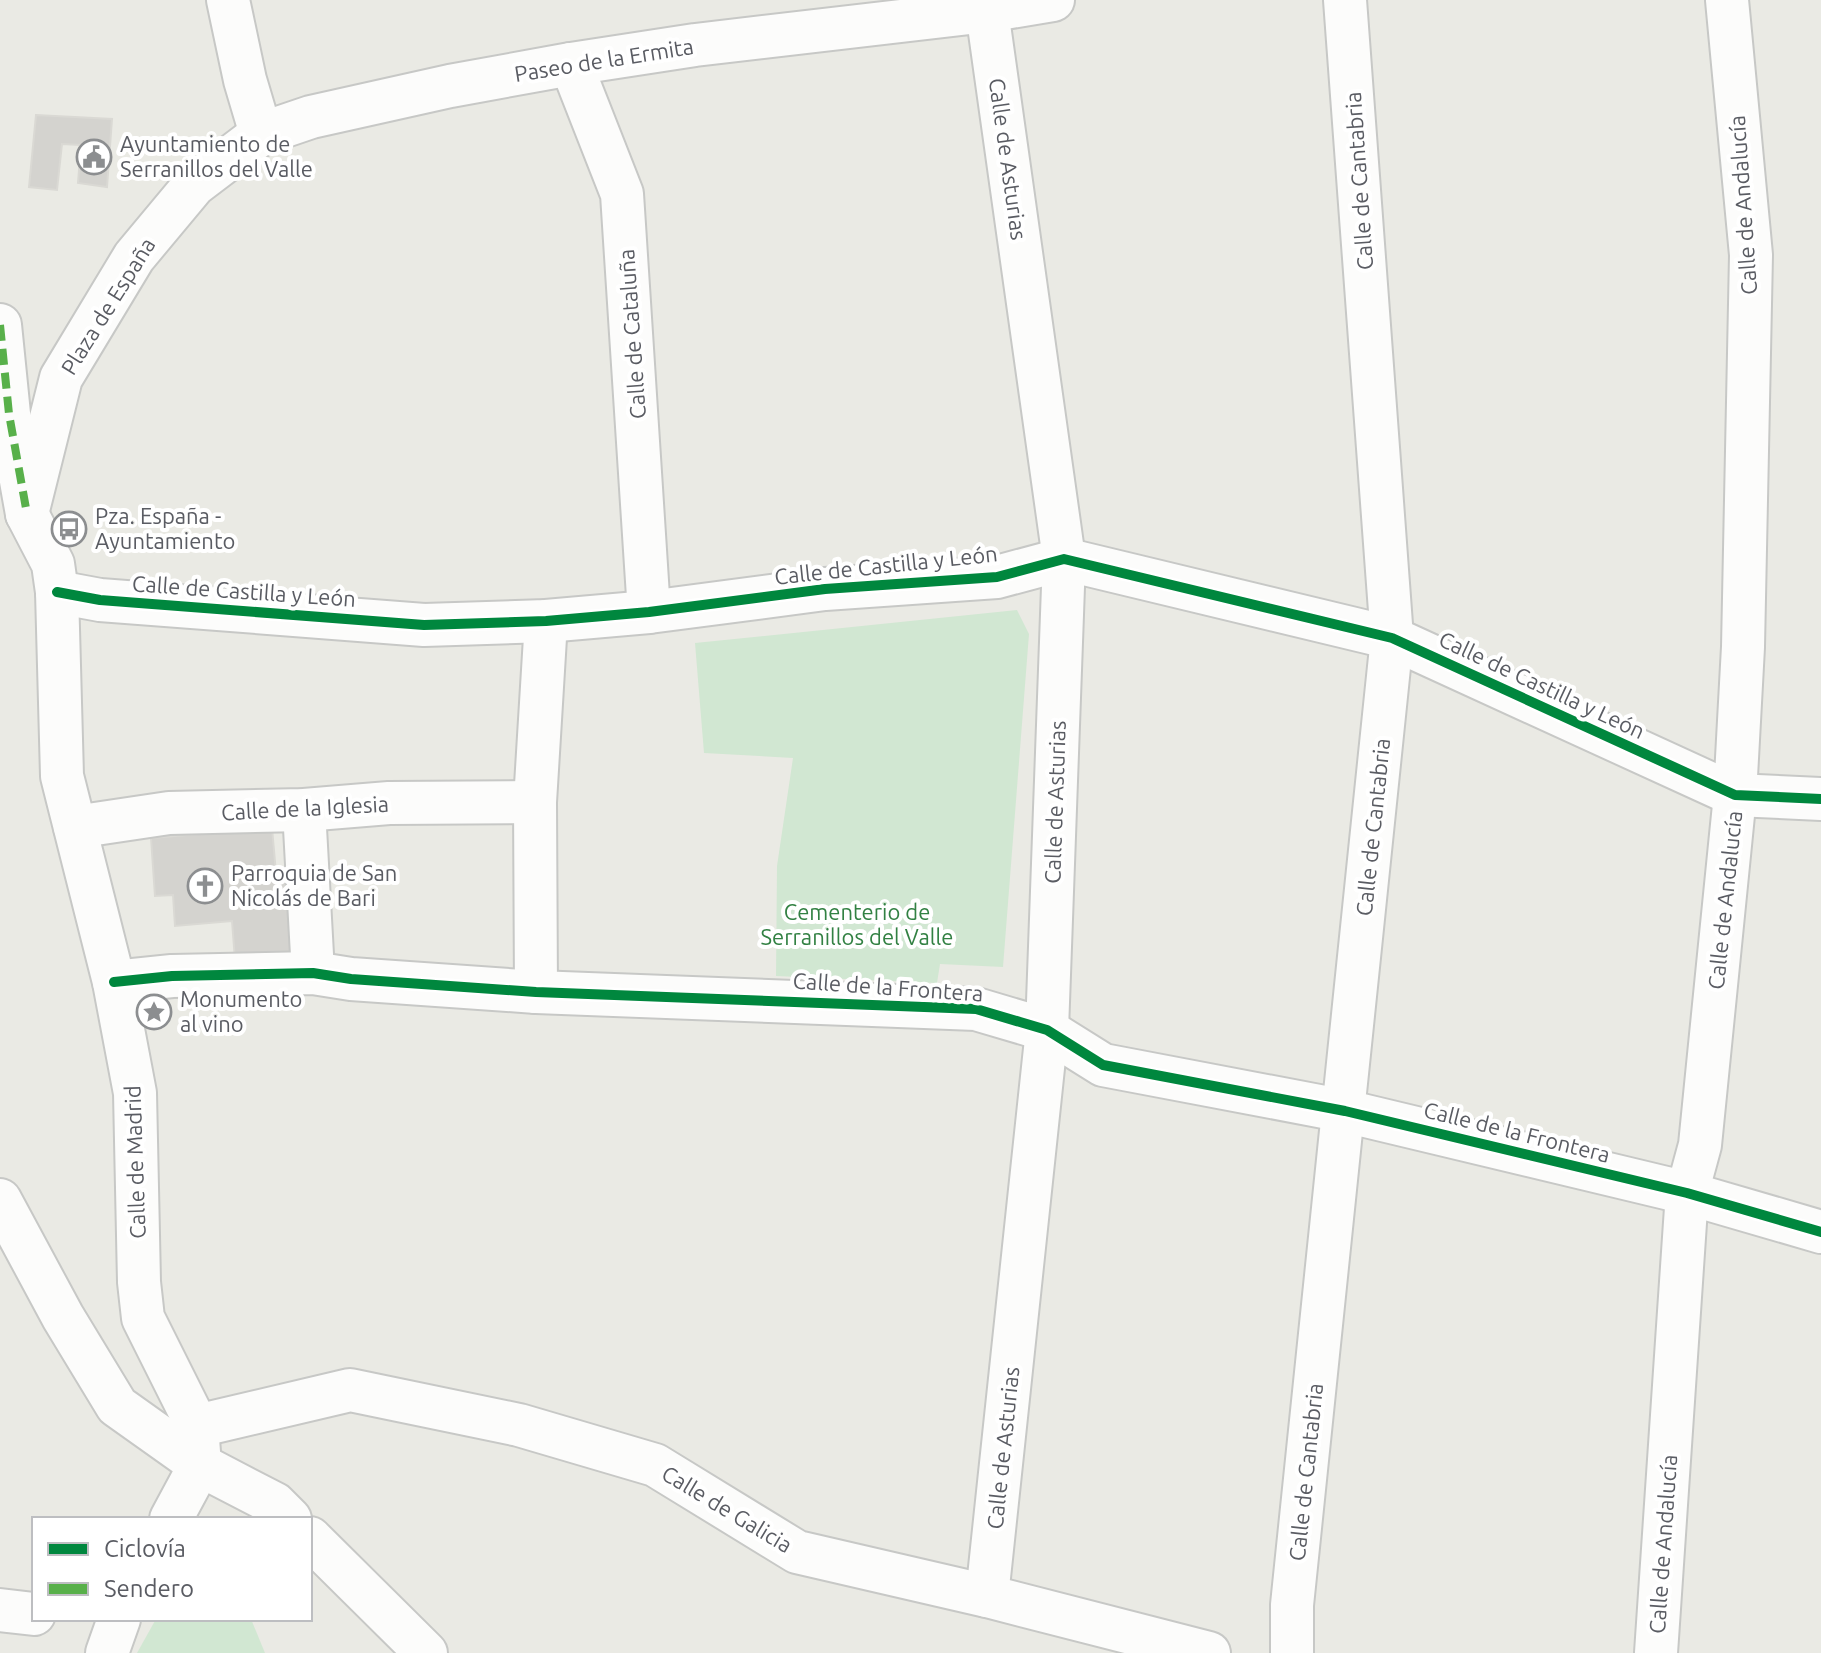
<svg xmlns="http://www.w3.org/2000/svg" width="1821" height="1653" viewBox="0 0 1821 1653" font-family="Ubuntu,sans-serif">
	<rect width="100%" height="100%" fill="#eaeae4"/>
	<g fill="#d1e7d2">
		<path d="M1017,610L1029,634L1003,967L940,964L937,983L776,976L777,866L793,758L704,753L695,643Z"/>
		<path d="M156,1619H251L265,1653H137Z"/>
	</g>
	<g fill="#d4d3cf" stroke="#dad9d4" stroke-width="2">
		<path d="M36,115L112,119L107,187L78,183L81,145L62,144L57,190L29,187Z"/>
		<path d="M272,828L276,873L293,872L295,899L287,900L290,938L296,937L298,955L235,960L232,921L175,926L173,895L155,896L151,838Z"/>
	</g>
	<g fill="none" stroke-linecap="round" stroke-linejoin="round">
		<g stroke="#c7c8c6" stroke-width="46">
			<g id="street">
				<path d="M228,0L245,80L261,134"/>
				<path d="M987,11L1064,559L1047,1030L987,1596"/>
				<path d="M571,64L622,194L649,612"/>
				<path d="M0,325L9,414L27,514L53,564L57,592L62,776L114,982L135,1093L139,1282L143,1318L197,1426L200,1465"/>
				<path d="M27,514L61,378L134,257L194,185L261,134L311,117L450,86L571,64L695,45L987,11L1053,0"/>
				<path d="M57,592L100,600L424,625L546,621L649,612L825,589L997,577L1064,559L1392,638L1735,795L1821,799"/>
				<path d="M304,810L313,973"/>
				<path d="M75,827L169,813L304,810L389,803L535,802"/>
				<path d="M114,982L172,976L313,973L351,979L536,992L976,1009L1047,1030L1103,1065L1345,1111L1687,1193L1821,1232"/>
				<path d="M536,992L535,802L546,621"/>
				<path d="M0,1200L63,1317L117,1406L200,1465L275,1504L290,1519"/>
				<path d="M197,1426L350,1390L519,1425L655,1465L797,1552L987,1596L1209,1653"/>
				<path d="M171,1519L200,1465"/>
				<path d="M310,1538L426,1653"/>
				<path d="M0,1610L34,1614"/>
				<path d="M107,1653L119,1619"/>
				<path d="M1292,1653V1605L1392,638L1345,0"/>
				<path d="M1656,1653L1687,1193L1700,1145L1735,795L1743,647L1751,255L1727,0"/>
			</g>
		</g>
		<use href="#street" stroke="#fcfcfb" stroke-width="42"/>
		<path stroke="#58b04a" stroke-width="8" stroke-dasharray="16 8" stroke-linecap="butt" d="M0,325L9,414L27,514"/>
		<g stroke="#fff" stroke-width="15">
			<g id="cycleway">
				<path d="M57,592L100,600L424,625L546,621L649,612L825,589L997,577L1064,559L1392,638L1735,795L1821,799"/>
				<path d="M114,982L172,976L313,973L351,979L536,992L976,1009L1047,1030L1103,1065L1345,1111L1687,1193L1821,1232"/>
			</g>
		</g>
		<use href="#cycleway" stroke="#00873e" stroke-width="10"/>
	</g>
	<defs>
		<g id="civic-ring" transform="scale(1.8)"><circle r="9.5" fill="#fff" stroke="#8c8e90" stroke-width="1.5"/><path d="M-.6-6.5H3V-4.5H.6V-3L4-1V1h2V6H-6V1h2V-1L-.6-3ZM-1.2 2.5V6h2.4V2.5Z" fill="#8c8e90"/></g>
		<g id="bus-ring" transform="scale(1.8)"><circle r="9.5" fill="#fff" stroke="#8c8e90" stroke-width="1.5"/><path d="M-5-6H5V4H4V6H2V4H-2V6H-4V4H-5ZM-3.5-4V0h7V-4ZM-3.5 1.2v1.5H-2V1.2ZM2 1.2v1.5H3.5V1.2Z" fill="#8c8e90"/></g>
		<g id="church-ring" transform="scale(1.8)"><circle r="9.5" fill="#fff" stroke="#8c8e90" stroke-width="1.5"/><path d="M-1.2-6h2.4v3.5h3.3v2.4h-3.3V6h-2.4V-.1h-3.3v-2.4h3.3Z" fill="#8c8e90"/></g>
		<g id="sight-ring" transform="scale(1.8)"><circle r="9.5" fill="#fff" stroke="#8c8e90" stroke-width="1.5"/><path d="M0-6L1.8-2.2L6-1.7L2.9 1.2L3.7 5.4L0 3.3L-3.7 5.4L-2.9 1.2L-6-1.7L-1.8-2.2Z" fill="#8c8e90"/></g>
	</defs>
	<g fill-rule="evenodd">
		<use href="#civic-ring" x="94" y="157"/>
		<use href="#bus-ring" x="69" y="529"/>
		<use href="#church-ring" x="205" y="886"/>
		<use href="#sight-ring" x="154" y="1012"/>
	</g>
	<g text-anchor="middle" stroke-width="8" stroke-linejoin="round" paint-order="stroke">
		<g font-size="22" fill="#5a5c63" stroke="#fff">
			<text transform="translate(604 60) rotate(-9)" y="8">Paseo de la Ermita</text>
			<text transform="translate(1008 159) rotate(82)" y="8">Calle de Asturias</text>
			<text transform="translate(1359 181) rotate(-94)" y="8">Calle de Cantabria</text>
			<text transform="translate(1743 205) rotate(-94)" y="8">Calle de Andalucía</text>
			<text transform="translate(108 306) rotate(-58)" y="8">Plaza de España</text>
			<text transform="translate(632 334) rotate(-94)" y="8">Calle de Cataluña</text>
			<text transform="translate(886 565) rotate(-6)" y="8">Calle de Castilla y León</text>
			<text transform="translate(244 591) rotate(4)" y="8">Calle de Castilla y León</text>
			<text transform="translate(1542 685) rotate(25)" y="8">Calle de Castilla y León</text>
			<text transform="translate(1055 802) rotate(-88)" y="8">Calle de Asturias</text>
			<text transform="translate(305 808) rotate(-3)" y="8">Calle de la Iglesia</text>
			<text transform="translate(1373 827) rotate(-84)" y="8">Calle de Cantabria</text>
			<text transform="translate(1725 900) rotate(-84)" y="8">Calle de Andalucía</text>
			<text transform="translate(888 987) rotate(4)" y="8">Calle de la Frontera</text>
			<text transform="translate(1517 1132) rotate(14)" y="8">Calle de la Frontera</text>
			<text transform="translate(135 1162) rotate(-92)" y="8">Calle de Madrid</text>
			<text transform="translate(1003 1448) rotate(-84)" y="8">Calle de Asturias</text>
			<text transform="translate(1306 1472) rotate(-84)" y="8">Calle de Cantabria</text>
			<text transform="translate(727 1509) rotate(31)" y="8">Calle de Galicia</text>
			<text transform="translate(1663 1544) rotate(-86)" y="8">Calle de Andalucía</text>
		</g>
		<g font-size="22" fill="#5a5c63" stroke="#fff" text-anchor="start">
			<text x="120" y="152">Ayuntamiento de<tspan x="120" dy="25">Serranillos del Valle</tspan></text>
			<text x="95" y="524">Pza. España -<tspan x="95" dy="25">Ayuntamiento</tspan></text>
			<text x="231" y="881">Parroquia de San<tspan x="231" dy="25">Nicolás de Bari</tspan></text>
			<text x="180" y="1007">Monumento<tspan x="180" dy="25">al vino</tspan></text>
		</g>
		<g font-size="22" fill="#328143" stroke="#fff">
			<text x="857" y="920">Cementerio de<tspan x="857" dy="25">Serranillos del Valle</tspan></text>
		</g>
	</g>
	<rect x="32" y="1517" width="280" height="104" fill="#ffffff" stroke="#bdbec1" stroke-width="2"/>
	<rect x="48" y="1543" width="40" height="12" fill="#00873e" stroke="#bdbec1" stroke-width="2"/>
	<text x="104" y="1557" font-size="24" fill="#5a5c63">Ciclovía</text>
	<rect x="48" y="1583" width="40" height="12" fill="#58b04a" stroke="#bdbec1" stroke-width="2"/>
	<text x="104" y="1597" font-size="24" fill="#5a5c63">Sendero</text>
</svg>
